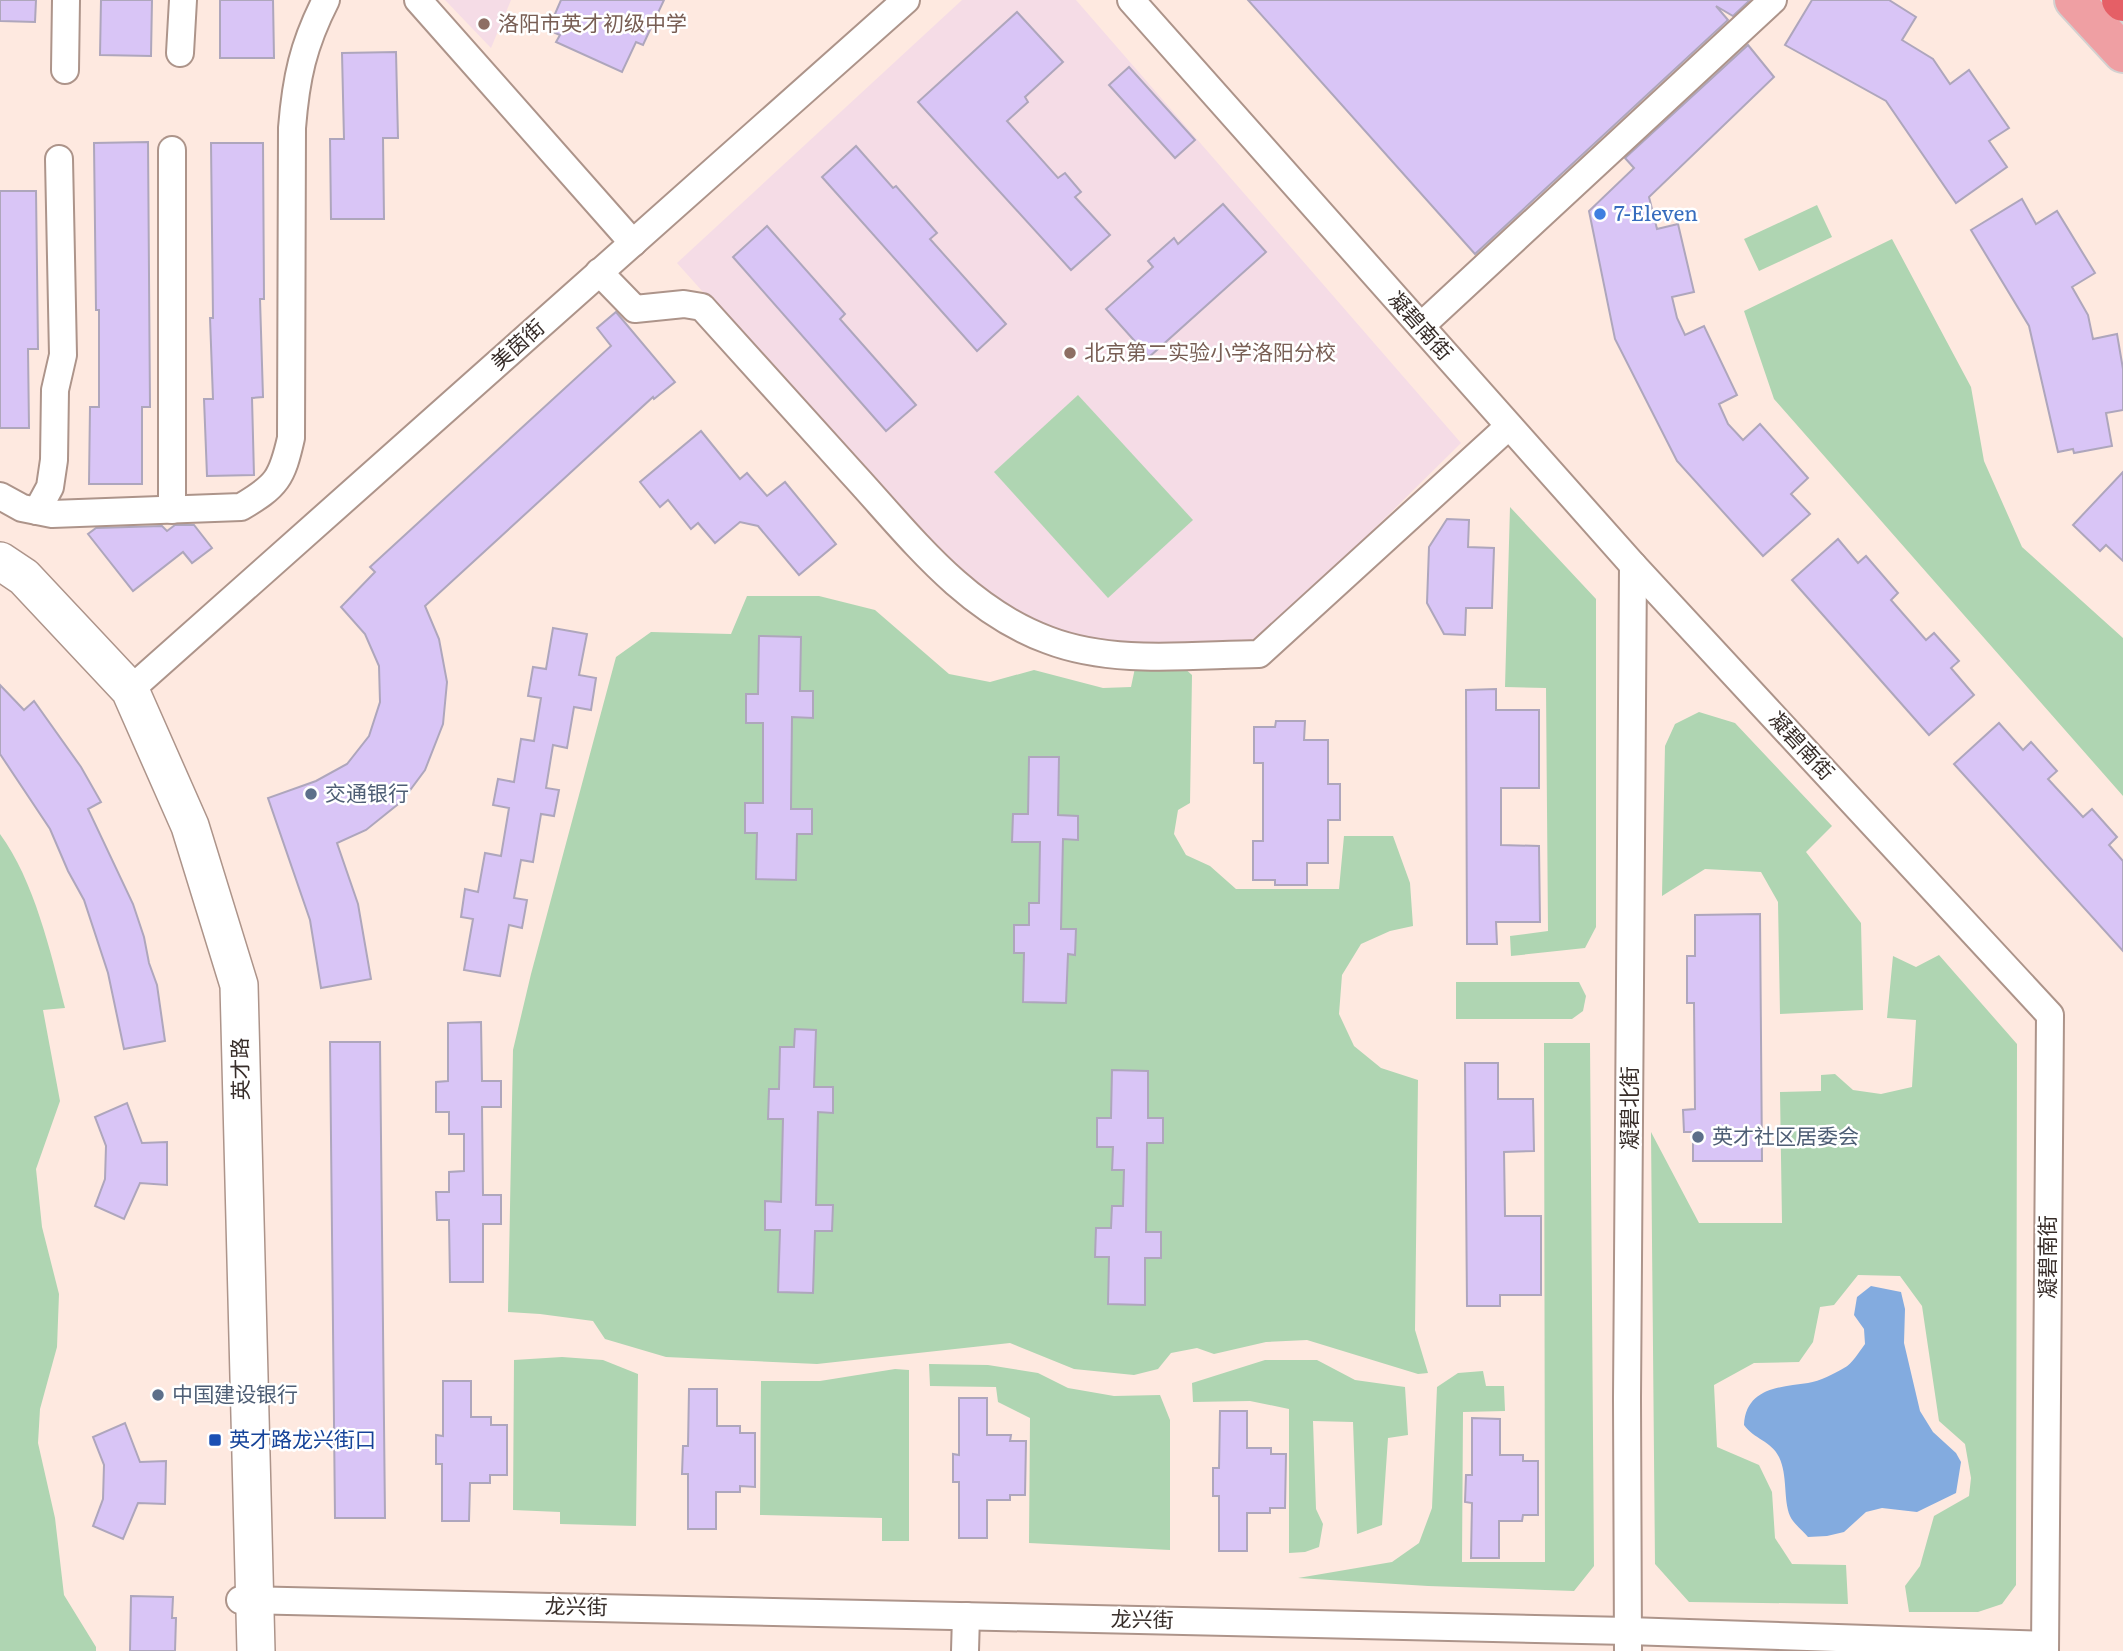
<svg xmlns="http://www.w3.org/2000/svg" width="2123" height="1651" viewBox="0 0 2123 1651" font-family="Literata,'Noto Sans SC',serif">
	<rect width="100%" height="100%" fill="#fee9e0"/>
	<g fill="#f5dce6">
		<path d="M445,0H511L491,48Z"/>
		<path d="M962,0H1076L1461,443L1285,617L1243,648L1098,644L1025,621L966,585L677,263Z"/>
	</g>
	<g fill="#afd5b2">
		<path d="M1817,205L1832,237L1759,271L1744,239Z"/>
		<path d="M1892,239L1971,387L1984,461L2022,547L2123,638V796L1774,399L1744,311Z"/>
		<path d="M1078,395L1193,520L1108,598L994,472Z"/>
		<path d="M1510,507L1596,599V927L1585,948L1511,956L1510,936L1548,931L1546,688L1505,687Z"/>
		<path d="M747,596H819L875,610L949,674L990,682L1034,670L1103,688L1131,687L1135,668L1183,667L1192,675L1190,803L1178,810L1174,834L1186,855L1210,866L1236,889H1339L1344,836H1393L1410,883L1413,926L1390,931L1361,944L1342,975L1339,1014L1354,1046L1381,1068L1418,1080L1415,1330L1428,1373L1418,1374L1307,1340L1266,1342L1214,1354L1197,1348L1171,1353L1158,1369L1134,1375L1074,1369L1010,1343L817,1364L666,1357L605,1339L593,1321L540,1314L508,1312L513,1050L531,974L616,657L651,632L731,634Z"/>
		<path d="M1699,712L1735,723L1832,826L1806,852L1861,923L1863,1010L1780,1014L1778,902L1761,872L1705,869L1662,896L1665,746L1675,724Z"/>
		<path d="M0,834C34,880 51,953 65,1008L43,1010L60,1101L36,1169L42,1227L59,1294L57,1347L40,1409L38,1443L55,1518L64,1595L96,1647V1651H0Z"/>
		<path d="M1939,955L2017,1044L2016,1585L2002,1604L1978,1612H1909L1905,1586L1920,1566L1934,1516L1969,1496L1971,1478L1965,1444L1939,1421L1922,1306L1900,1276L1858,1275L1834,1305L1820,1307L1813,1342L1799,1362L1754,1363L1714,1385L1717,1447L1759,1465L1772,1492L1775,1538L1792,1564L1846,1565L1848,1604L1689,1602L1655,1564L1651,1132L1699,1223H1782L1780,1092L1821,1091V1075L1835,1074L1853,1090L1881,1094L1912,1087L1916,1020L1887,1018L1893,956L1916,967Z"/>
		<path d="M1456,982H1579L1586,996L1583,1011L1572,1019H1456Z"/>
		<path d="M1544,1043H1590L1594,1566L1574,1591L1428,1586L1298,1578L1392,1562L1419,1543L1432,1508L1437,1387L1458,1373L1483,1371L1486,1386H1504L1505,1411L1463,1412L1462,1562H1545Z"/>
		<path d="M562,1357L603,1360L638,1374L636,1526L560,1524V1512L513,1510L514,1360Z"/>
		<path d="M1265,1360H1317L1355,1380L1405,1387L1408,1435L1388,1438L1382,1525L1357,1534L1353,1422L1313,1421L1316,1509L1323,1524L1319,1547L1305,1552L1289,1553V1409L1250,1401L1193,1402L1192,1383Z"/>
		<path d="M929,1364L988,1365L1038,1373L1068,1388L1114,1396L1160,1395L1170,1420V1550L1029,1543L1030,1418L998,1402L996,1387L930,1386Z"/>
		<path d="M895,1369L909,1370V1541H882V1518L760,1515L761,1381H820Z"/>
	</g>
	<path fill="#83abdf" d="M1871,1286L1901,1292L1905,1309L1904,1343L1920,1411L1933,1432L1956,1453L1961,1462L1956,1493L1917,1512L1882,1508L1866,1512L1844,1532L1827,1536L1808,1537C1803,1531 1793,1523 1790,1516C1783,1499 1788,1476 1779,1457C1771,1441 1754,1439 1744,1425C1746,1388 1779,1387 1808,1383C1820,1381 1834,1374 1844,1368C1852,1364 1859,1352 1865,1344L1864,1329L1854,1315L1857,1297Z"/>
	<g fill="#d9c5f6" stroke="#aea6bc" stroke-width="2">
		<path d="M0,0H36L35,22L0,21Z"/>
		<path d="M101,0H152L151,56L100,55Z"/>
		<path d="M220,0H273L274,58H220Z"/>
		<path d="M561,0H664L643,45L636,42L622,72L556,42L560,35L548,30Z"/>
		<path d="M1248,0H1750L1733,16L1716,6L1728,20L1475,254Z"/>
		<path d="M1812,0H1889L1916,17L1902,40L1933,59L1950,84L1969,70L2009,128L1989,141L2007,167L1956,203L1886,101L1785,45Z"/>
		<path d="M1017,12L1063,62L1025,97L1028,102L1007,121L1058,178L1065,173L1081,192L1075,197L1110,235L1071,270L918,102Z"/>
		<path d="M1748,45L1774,77L1649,197L1657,229L1678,224L1694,292L1672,297L1677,318L1685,335L1704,326L1737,395L1719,404L1728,424L1743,440L1760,424L1808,478L1791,494L1810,514L1763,556L1677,461L1615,339L1589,211L1634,168L1625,158Z"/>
		<path d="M396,52L398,138H383L384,219H331L330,139H344L342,53Z"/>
		<path d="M1129,67L1195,140L1175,158L1109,85Z"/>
		<path d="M148,142L150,407H142V484H89L90,407H99V310H96L94,143Z"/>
		<path d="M211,143H263L264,299H260L263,397L252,398L254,475L207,476L204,399H213L210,318H213Z"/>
		<path d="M856,146L893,188L896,186L937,233L930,239L1006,324L977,351L822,177Z"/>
		<path d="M0,191H36L38,349H28L29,428H0Z"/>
		<path d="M2022,199L2036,224L2057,211L2095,273L2072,287L2088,315L2093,339L2117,334L2123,369V410L2106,413L2112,446L2074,453L2073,449L2058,452L2029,326L1971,230Z"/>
		<path d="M1223,204L1266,252L1149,357L1106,309L1153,267L1148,261L1174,238L1178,244Z"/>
		<path d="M767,226L845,314L840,319L916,405L886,431L733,257Z"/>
		<path d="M616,312L675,382L654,399L653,397L425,606L439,639L447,682L443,724L425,770L402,801L366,830L337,843L358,904L371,979L321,988L310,920L268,798L316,781L347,764L369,736L380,702L379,666L365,634L341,607L375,572L370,567L611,346L597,328Z"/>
		<path d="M701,431L740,479L747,473L767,496L785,482L836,544L799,575L758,526L740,522L715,543L698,523L691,529L668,500L660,507L640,482Z"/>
		<path d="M2123,472V561L2106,545L2100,551L2073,525Z"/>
		<path d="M1447,519L1469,520L1468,547L1494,548L1492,608H1466L1465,635L1444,634L1427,603L1429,547Z"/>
		<path d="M175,525H194L212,548L192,563L183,552L133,591L88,534L96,528L162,526L167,531Z"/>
		<path d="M1838,539L1858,563L1866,556L1898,593L1891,600L1926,640L1934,633L1959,661L1951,668L1974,695L1929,735L1792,580Z"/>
		<path d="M553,628L587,634L579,675L596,678L591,710L574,707L567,748L553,745L546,788L559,790L554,816L541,814L533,862L521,860L514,898L527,900L522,928L509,925L500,976L464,970L473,919L461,917L465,889L478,892L485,853L501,856L509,808L493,805L498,779L514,782L521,739L534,741L541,698L528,696L533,667L546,669Z"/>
		<path d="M759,636L801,637L800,691H813V718L792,717L791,809H812V834H797L796,880L756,879L757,833H745V803H763V723H746V694H758Z"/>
		<path d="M0,685L24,710L34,701L81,767L101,802L88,809L133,904L144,937L149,963L157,985L165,1041L124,1049L108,973L84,900L68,871L50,829L0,754Z"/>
		<path d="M1496,689V710H1539V788H1501V845L1539,846L1540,922H1496L1497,944H1467L1466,690Z"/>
		<path d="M1276,721H1305L1304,740H1328V784H1340V820H1328V863H1307V885H1275V880H1253V841H1263V763H1254V727H1275Z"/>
		<path d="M1999,723L2023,750L2031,742L2057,771L2048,779L2083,817L2092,809L2117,837L2109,845L2123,861V951L1954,764Z"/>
		<path d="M1029,757H1059L1058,815L1078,816V840L1063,839L1061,929H1076L1075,955L1068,954L1066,1003L1023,1002L1024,953H1014V925H1029V903H1039L1040,842H1012L1013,814H1028Z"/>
		<path d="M1760,914L1762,1161H1693V1132H1684L1683,1110L1695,1109L1694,1003H1687V956H1695V915Z"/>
		<path d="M481,1022L482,1081H501V1107H482L483,1195H501V1224H483V1282H450L449,1220H437L436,1192H449V1172L464,1171V1134H449V1112H436V1082L448,1081V1023Z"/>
		<path d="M795,1029L816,1030L814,1087H833V1113L818,1112L816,1205H833L832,1231H815L813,1293L778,1292L780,1230H765V1201L781,1202L783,1119H768L769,1089H779L780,1047H794Z"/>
		<path d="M330,1042H380L385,1518H335Z"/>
		<path d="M1465,1063H1498V1099H1533L1534,1151L1504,1152L1505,1216H1541V1295H1500V1306H1467Z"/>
		<path d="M1112,1070L1148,1071V1118H1163V1143H1147L1146,1232H1161V1258H1145V1305L1108,1304L1109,1257H1095L1096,1228H1111L1112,1206H1123L1124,1170H1112L1113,1147H1097V1118H1111Z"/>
		<path d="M127,1103L142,1143L167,1142V1185L140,1183L124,1219L95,1206L105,1179L106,1146L95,1117Z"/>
		<path d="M443,1381H471V1417H491V1425H507V1475H490V1483H470L469,1521H442V1464H436V1435L443,1436Z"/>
		<path d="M689,1389H717V1426H740V1433H755V1487L740,1486V1492H716V1529H688V1474H682L683,1446H688Z"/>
		<path d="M959,1398H987V1435H1011L1010,1441H1026L1025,1495H1010V1500H987V1538H959V1482H953V1454L959,1455Z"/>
		<path d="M1220,1411H1247V1448H1271V1454H1286L1285,1508H1270V1513H1247V1551H1219V1496H1213V1468H1219Z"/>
		<path d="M1472,1418L1500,1419V1455H1523V1461H1538V1515H1523L1522,1521H1499V1558H1471L1472,1503L1465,1502L1466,1475H1472Z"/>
		<path d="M125,1423L140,1462L166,1461L165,1504L138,1503L123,1539L93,1526L103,1499L104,1465L93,1437Z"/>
		<path d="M131,1596L173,1597L172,1618H176L175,1651H130Z"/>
	</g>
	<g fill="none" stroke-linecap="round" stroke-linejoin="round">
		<g stroke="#ad948a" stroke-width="30">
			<g id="street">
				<path d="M418,0L633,243"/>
				<path d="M1131,0L1633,565L2050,1015L2045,1651"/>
				<path d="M180,53L183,0"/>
				<path d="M65,70L66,0"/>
				<path d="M599,272L635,309L684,304L702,307C752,362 802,417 852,473C910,536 964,609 1048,640C1113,665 1190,655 1259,654L1509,426"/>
				<path d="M1421,326L1773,0"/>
				<path d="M0,496L22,508L52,514L241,507C277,486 282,478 291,438L292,128C296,78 303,45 326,0"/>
				<path d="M172,510V150"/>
				<path d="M37,511L50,487L54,460L55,390L63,355L59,159"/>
				<path d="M130,690L906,0"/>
				<path d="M240,1600L1628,1631L2045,1645"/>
				<path d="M965,1651L966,1616"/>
				<path d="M1628,1651L1627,1399L1633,565"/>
			</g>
		</g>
		<g stroke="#ad948a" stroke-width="40">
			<path id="secondary" d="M0,561L24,577L130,690L190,826L239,985L256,1651"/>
		</g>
		<g stroke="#d3d1d0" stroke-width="42">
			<path id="primary" d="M2074,0L2123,53"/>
		</g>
		<g stroke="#d3d1d0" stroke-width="42">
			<path id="highway" d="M2121,0L2123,2"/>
		</g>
		<use href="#street" stroke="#fff" stroke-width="26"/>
		<use href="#secondary" stroke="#fff" stroke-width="37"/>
		<use href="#primary" stroke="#ef9fa3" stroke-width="38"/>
		<use href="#highway" stroke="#e55f66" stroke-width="38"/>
	</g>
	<g fill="#8d6e63" stroke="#fff" stroke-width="2.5">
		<circle cx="484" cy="24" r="7"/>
		<circle cx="1070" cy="353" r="7"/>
	</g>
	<circle fill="#3f7fe0" stroke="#fff" stroke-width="2.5" cx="1600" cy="214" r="7"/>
	<g fill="#5c6f8a" stroke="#fff" stroke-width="2.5">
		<circle cx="311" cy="794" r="7"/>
		<circle cx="1698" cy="1137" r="7"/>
		<circle cx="158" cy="1395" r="7"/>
	</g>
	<rect fill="#1a4fb4" stroke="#fff" stroke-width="2.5" x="208" y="1433" width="14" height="14" rx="3.5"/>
	<g text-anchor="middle" stroke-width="5" stroke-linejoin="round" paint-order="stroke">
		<g font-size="21" fill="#785e54" stroke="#fff" text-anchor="start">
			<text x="498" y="31">洛阳市英才初级中学</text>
			<text x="1084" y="360">北京第二实验小学洛阳分校</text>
		</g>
		<g font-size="21" fill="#366cbe" stroke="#fff" text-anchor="start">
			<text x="1614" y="221">7-Eleven</text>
		</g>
		<g font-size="21" fill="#372d29" stroke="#fff">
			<text transform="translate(1420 326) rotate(48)" y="7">凝碧南街</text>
			<text transform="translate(518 345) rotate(-42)" y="7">美茵街</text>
			<text transform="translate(1801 746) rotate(47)" y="7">凝碧南街</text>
			<text transform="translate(241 1069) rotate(-91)" y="7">英才路</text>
			<text transform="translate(1630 1108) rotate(-90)" y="7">凝碧北街</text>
			<text transform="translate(2048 1257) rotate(-90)" y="7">凝碧南街</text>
			<text transform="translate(576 1607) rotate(1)" y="7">龙兴街</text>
			<text transform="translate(1142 1620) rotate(1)" y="7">龙兴街</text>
		</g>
		<g font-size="21" fill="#4e5e75" stroke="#fff" text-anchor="start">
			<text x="325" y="801">交通银行</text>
			<text x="1712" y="1144">英才社区居委会</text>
			<text x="172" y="1402">中国建设银行</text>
		</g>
		<g font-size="21" fill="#164399" stroke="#fff" text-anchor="start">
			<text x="229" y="1447">英才路龙兴街口</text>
		</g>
	</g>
</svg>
